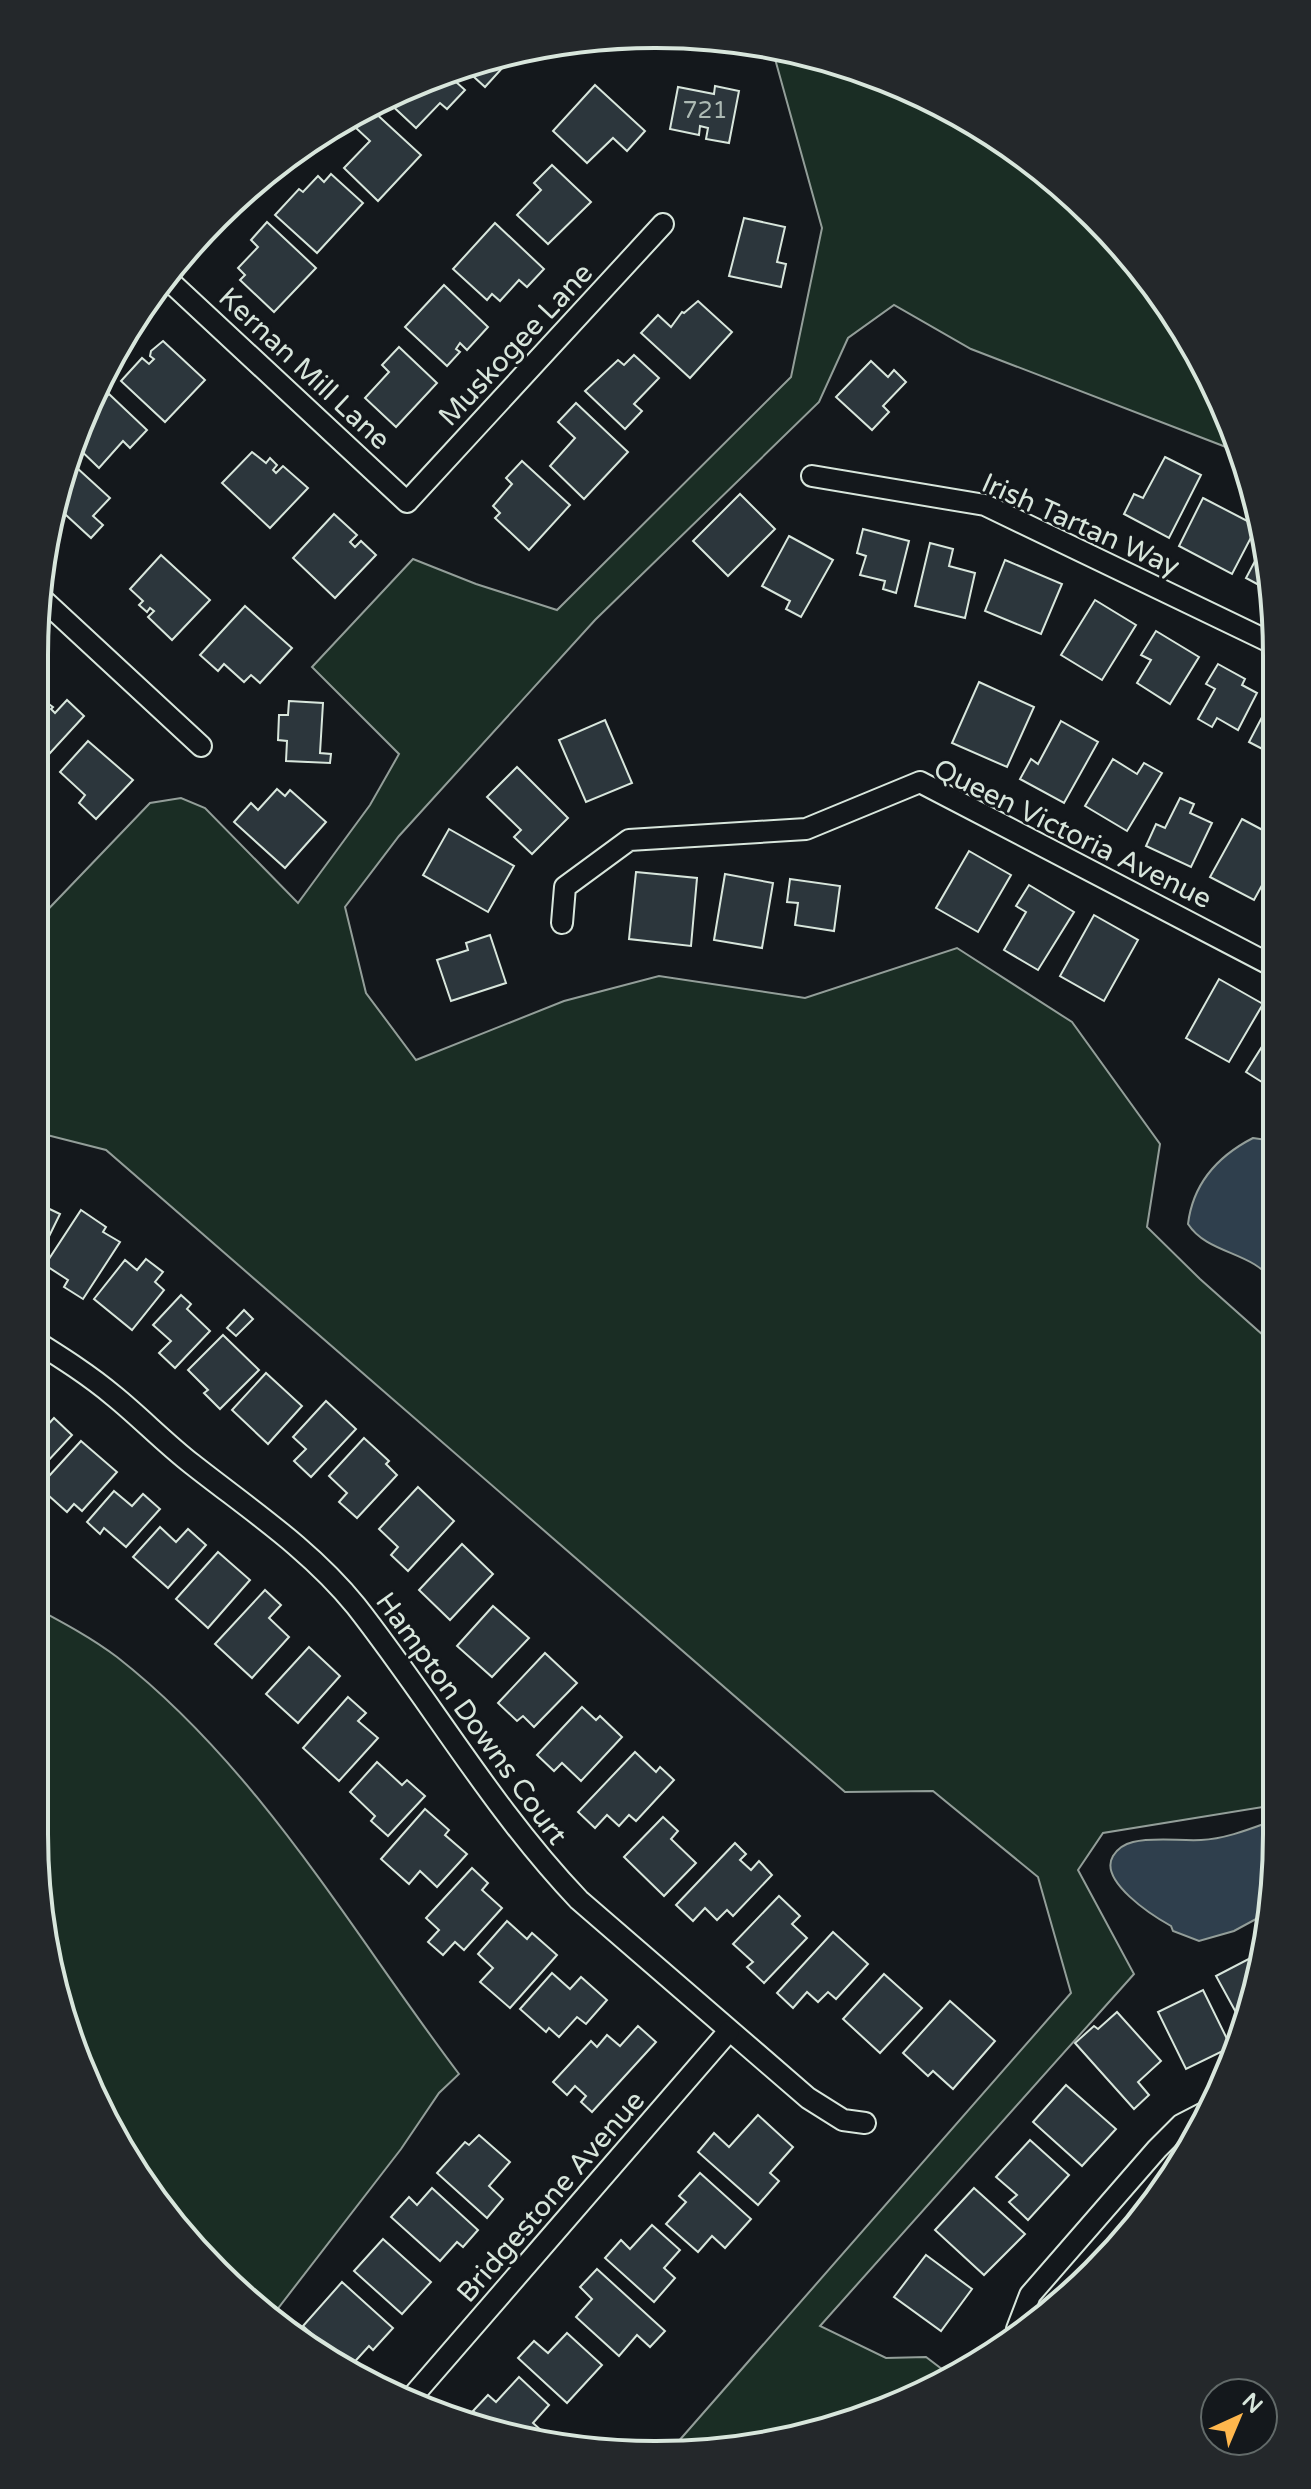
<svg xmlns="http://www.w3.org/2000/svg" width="1311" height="2489" viewBox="0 0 1311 2489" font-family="'Varela Round',sans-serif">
	<rect width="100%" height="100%" fill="#14181c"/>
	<g fill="#1a2d24" stroke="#939e99" stroke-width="2">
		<path d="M772,48L817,55L931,98L1065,188L1149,278L1230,418L1239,452L971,349L894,305L848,338L819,402L595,620L399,836L345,907L366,993L416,1060L564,1001L659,976L805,998L957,948L1072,1022L1160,1144L1147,1227L1200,1279L1264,1336L1274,1352L1275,1805L1103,1833L1078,1870L1134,1974L820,2326L886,2358L926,2357L951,2376C891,2419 744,2458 670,2451L1071,1993L1038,1877L933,1791L845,1792L106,1150L35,1132V923L150,803L181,798L205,808L298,903L370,805L399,754L312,667L413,559L476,584L557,610L791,377L822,228Z"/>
		<path d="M34,1607C62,1622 92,1638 117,1657C260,1769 351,1931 459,2074L439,2093L401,2149L276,2311L234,2271L221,2267L163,2212L67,2034L34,1833Z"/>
	</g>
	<g fill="#2f3f4d" stroke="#939e99" stroke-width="2">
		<path d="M1253,1138L1273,1141L1274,1283C1254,1251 1208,1255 1188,1224C1193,1183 1218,1156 1253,1138Z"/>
		<path d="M1272,1821H1276V1874L1269,1912L1234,1931L1199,1941L1173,1931L1171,1926C1153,1916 1098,1881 1113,1856C1118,1848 1124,1844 1133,1842C1154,1837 1179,1841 1201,1840C1225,1839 1250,1829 1272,1821Z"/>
	</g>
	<g fill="#2c363c" stroke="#d8e6dc" stroke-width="2">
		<path d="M516,53L485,87L462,66Z"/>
		<path d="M445,72L465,90L447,109L440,103L416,128L385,99Z"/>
		<path d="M595,85L645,131L627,151L613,138L587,163L553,131Z"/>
		<path d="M715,86L739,91L729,143L706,139L708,128L700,126L699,135L670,129L678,87L714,94Z"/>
		<path d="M372,110L421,155L378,201L344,168L370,141L356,128Z"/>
		<path d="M552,165L591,202L548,244L517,215L541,190L534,183Z"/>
		<path d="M331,174L363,203L317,253L275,215L299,189L303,192L318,176L324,182Z"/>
		<path d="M744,218L785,227L777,262L786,264L781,287L729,276Z"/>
		<path d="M267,222L316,268L274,312L240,280L245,275L238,268L258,247L251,240Z"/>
		<path d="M495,223L544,269L527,287L519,280L500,301L492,294L487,300L453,269Z"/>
		<path d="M444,285L488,327L467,350L460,343L456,349L460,352L447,366L405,327Z"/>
		<path d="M698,301L732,332L690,378L641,333L658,315L671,327L682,312L684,313Z"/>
		<path d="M163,341L205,380L165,422L121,381L142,358L149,364L154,359L150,356L151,351Z"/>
		<path d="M399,347L437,383L396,427L365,398L389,372L382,365Z"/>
		<path d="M634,355L659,378L634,404L642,411L625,429L585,391L618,360L624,365Z"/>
		<path d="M871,361L888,377L894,370L906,382L883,406L889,412L872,430L836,397Z"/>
		<path d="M109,394L147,430L130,448L123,441L99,468L74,444L82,434L79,431L82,424L88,417L94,421L97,418L91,412Z"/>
		<path d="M576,403L628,452L584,499L550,466L575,438L558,422Z"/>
		<path d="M252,452L266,463L270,458L277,465L273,470L276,473L283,466L308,488L270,528L222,483Z"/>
		<path d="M1165,457L1201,475L1169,538L1124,514L1134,494L1143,498Z"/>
		<path d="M522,461L570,505L529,550L495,518L500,513L493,506L512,484L506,478Z"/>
		<path d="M76,467L110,498L93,516L103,525L91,538L54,504L60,482L68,478Z"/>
		<path d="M740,494L775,529L728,576L693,541Z"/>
		<path d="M1203,498L1257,526L1232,574L1179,546Z"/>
		<path d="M334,514L357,535L350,542L355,547L361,541L376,555L335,598L293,558Z"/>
		<path d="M863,529L909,541L896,593L883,589L885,581L860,575L866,556L857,553Z"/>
		<path d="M789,536L833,560L801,617L786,609L790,601L762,586Z"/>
		<path d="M930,543L953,549L949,566L975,573L965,618L915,606Z"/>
		<path d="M1264,544L1272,574V592L1246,578Z"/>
		<path d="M161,555L210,600L172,640L148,617L154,611L150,608L147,612L139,605L143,601L130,589Z"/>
		<path d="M1005,560L1062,584L1041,634L985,611Z"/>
		<path d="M1095,600L1136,625L1102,680L1061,655Z"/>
		<path d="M245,606L292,648L260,683L251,675L244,682L224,664L218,671L200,655Z"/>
		<path d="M1156,631L1199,657L1170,704L1137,683L1151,660L1141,655Z"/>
		<path d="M1218,664L1245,679L1242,685L1257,693L1238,730L1217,718L1212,727L1198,719L1215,689L1206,684Z"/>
		<path d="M979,682L1034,707L1007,767L952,743Z"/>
		<path d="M35,694L53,707L51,709L55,713L67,700L84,716L40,764L35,760Z"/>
		<path d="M1272,698V754L1249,742Z"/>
		<path d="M289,701L323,703L320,753L331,754L330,763L286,761L287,741L278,740L279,715H288Z"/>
		<path d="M605,720L632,783L586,802L559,740Z"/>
		<path d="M1061,721L1098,742L1064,803L1020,779L1031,759L1038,764Z"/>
		<path d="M88,741L133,780L96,819L79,803L85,795L60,772Z"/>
		<path d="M1113,759L1137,774L1144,763L1162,773L1127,831L1085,806Z"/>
		<path d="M517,767L568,818L532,854L514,837L521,830L487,797Z"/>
		<path d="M277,789L285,796L290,790L326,822L285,868L234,822L251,803L258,810Z"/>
		<path d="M1180,798L1194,804L1190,813L1212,823L1191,867L1146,846L1156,824L1165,828Z"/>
		<path d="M1242,819L1272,835L1273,865L1254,900L1210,877Z"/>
		<path d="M449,829L514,866L488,912L423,875Z"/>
		<path d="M969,851L1011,875L978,932L936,908Z"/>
		<path d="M636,872L697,878L691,946L629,939Z"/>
		<path d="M725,874L773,883L762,948L714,940Z"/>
		<path d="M790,879L840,886L834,931L795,925L798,903L787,902Z"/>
		<path d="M1029,885L1074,912L1038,970L1004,950L1026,912L1016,906Z"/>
		<path d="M1094,915L1138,940L1104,1001L1060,976Z"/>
		<path d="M490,935L506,983L451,1001L437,960L468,950L466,943Z"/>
		<path d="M1219,979L1263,1004L1229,1062L1186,1038Z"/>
		<path d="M1273,1029V1089L1246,1072Z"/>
		<path d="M35,1202L60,1214L35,1265Z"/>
		<path d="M81,1210L106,1227L103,1232L120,1242L83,1299L64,1287L68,1280L45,1265Z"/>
		<path d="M146,1259L163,1272L155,1282L164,1290L132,1330L94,1299L125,1260L137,1270Z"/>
		<path d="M181,1295L191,1304L187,1309L210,1331L175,1368L159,1353L171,1341L153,1325Z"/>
		<path d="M244,1310L253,1319L236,1336L227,1328Z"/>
		<path d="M223,1335L259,1370L220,1409L204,1393L208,1390L188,1370Z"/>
		<path d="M266,1373L302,1406L268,1444L232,1410Z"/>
		<path d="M326,1401L356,1429L311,1477L294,1461L306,1449L293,1437Z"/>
		<path d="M54,1418L72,1435L34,1476V1422L43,1430Z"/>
		<path d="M364,1438L389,1461L386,1464L397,1475L357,1518L339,1502L347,1493L329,1476Z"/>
		<path d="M81,1441L117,1472L82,1511L74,1504L67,1512L39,1487Z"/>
		<path d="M418,1487L454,1521L408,1571L391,1555L398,1547L379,1529Z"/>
		<path d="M114,1491L132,1506L143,1494L160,1509L126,1547L104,1528L100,1534L87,1522Z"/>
		<path d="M160,1527L176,1542L188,1529L206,1545L168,1588L133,1557Z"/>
		<path d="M462,1544L493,1574L450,1620L419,1590Z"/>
		<path d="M218,1552L250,1580L208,1628L176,1599Z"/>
		<path d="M265,1590L281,1605L269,1618L289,1637L252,1678L215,1644Z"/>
		<path d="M493,1606L529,1638L492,1677L457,1646Z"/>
		<path d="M309,1647L340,1676L298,1723L266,1694Z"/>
		<path d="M545,1653L577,1683L534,1727L523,1716L517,1721L498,1703Z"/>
		<path d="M348,1697L366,1713L358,1721L378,1738L339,1781L303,1748Z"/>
		<path d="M582,1707L596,1720L600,1716L622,1737L581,1781L562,1763L554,1771L537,1755Z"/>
		<path d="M635,1752L656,1772L660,1767L674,1780L636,1821L629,1815L619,1826L607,1815L595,1828L578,1812Z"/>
		<path d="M377,1762L402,1785L407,1780L425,1796L388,1836L371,1821L375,1816L350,1792Z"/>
		<path d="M425,1809L449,1830L445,1835L467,1854L437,1887L420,1871L409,1884L381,1859Z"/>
		<path d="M663,1817L678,1831L671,1839L696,1863L664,1896L624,1857Z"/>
		<path d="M735,1843L746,1854L740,1860L751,1870L759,1861L772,1875L733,1916L727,1910L717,1920L705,1908L693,1921L676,1905Z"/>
		<path d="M472,1868L488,1883L482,1890L502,1908L464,1950L455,1942L443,1955L428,1942L439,1930L426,1918Z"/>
		<path d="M779,1896L800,1916L792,1924L807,1938L764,1983L747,1967L753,1962L733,1944Z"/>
		<path d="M507,1921L527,1939L532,1933L557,1955L510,2008L480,1982L493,1968L478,1954Z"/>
		<path d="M833,1932L868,1964L836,1999L828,1992L818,2002L807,1992L793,2008L777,1993Z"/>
		<path d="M1262,1952L1256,1994L1244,2027L1216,1976Z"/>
		<path d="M552,1973L570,1989L581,1977L607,2000L586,2024L577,2017L559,2037L549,2028L546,2032L520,2009Z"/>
		<path d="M884,1974L922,2008L880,2053L843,2019Z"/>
		<path d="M1203,1990L1231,2047L1186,2069L1158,2012Z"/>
		<path d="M950,2001L995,2041L953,2089L933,2071L928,2076L903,2053Z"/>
		<path d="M1117,2012L1161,2061L1138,2082L1149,2095L1134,2109L1075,2043L1094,2026L1098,2029Z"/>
		<path d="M638,2026L656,2042L592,2112L581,2102L586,2096L575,2086L567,2095L553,2082L591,2041L597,2047L607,2035L620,2046Z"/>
		<path d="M1066,2085L1116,2129L1082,2166L1033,2122Z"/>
		<path d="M758,2115L793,2147L770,2173L779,2181L758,2205L698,2152L714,2133L729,2147Z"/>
		<path d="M479,2135L510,2162L489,2186L503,2199L487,2218L437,2173L465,2142L469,2145Z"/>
		<path d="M1030,2140L1069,2175L1028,2220L1009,2202L1017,2195L996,2177Z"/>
		<path d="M700,2173L751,2219L725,2248L712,2236L698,2252L666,2224L686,2202L679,2196Z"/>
		<path d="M432,2188L478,2230L463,2247L457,2242L440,2261L391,2217L409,2197L417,2205Z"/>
		<path d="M974,2188L1025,2234L984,2275L935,2230Z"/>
		<path d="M652,2225L680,2250L664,2268L675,2278L654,2302L605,2258L621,2240L630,2249Z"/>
		<path d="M383,2239L431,2282L402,2314L354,2271Z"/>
		<path d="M926,2255L972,2289L941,2331L894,2297Z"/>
		<path d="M597,2269L665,2331L650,2347L637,2335L619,2356L576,2317L592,2299L580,2287Z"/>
		<path d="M342,2282L393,2328L373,2350L369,2346L349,2368L303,2326Z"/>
		<path d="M289,2328L318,2354L311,2351Z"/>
		<path d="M567,2333L602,2365L567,2403L518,2358L534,2341L548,2353Z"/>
		<path d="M519,2377L549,2405L533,2423L543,2432L537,2438L498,2434L473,2411L488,2395L496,2402Z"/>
	</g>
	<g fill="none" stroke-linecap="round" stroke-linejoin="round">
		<g stroke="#d8e6dc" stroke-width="24">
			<g id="street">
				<path d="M164,276L407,502L663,224"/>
				<path d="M812,476L985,505L1272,643"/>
				<path d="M39,596L201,746"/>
				<path d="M562,923L565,887L629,840L806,829L920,782L1273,966"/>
				<path d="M35,1341C62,1358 89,1375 114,1396C141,1418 165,1443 192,1464C249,1509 310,1549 356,1606C432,1703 494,1811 579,1900L808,2098L843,2120L865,2123"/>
				<path d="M1017,2329L1030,2295L1157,2149L1181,2125L1212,2109"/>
				<path d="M412,2397L729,2031"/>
			</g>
		</g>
		<use href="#street" stroke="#14181c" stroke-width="20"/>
	</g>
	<g text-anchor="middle" stroke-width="6" stroke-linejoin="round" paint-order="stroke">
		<g font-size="24" fill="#adbab4">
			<text x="705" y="118">721</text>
		</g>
		<g font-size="28" fill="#d8e6dc" stroke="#14181c">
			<text transform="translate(515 344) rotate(-47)" y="10">Muskogee Lane</text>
			<text transform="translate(305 368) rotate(43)" y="10">Kernan Mill Lane</text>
			<text transform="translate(1081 524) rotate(24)" y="10">Irish Tartan Way</text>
			<text transform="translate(1073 833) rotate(26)" y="10">Queen Victoria Avenue</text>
			<text transform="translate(472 1718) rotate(54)" y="10">Hampton Downs Court</text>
			<text transform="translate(550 2196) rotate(-49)" y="10">Bridgestone Avenue</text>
		</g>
	</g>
	<path d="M0 0H1311V2489H0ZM655 48H656A607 607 0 0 1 1263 655V1834A607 607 0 0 1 656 2441H655A607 607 0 0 1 48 1834V655A607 607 0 0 1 655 48Z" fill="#24282b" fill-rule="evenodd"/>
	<path fill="none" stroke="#d8e6dc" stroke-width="4" d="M655 48H656A607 607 0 0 1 1263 655V1834A607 607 0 0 1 656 2441H655A607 607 0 0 1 48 1834V655A607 607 0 0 1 655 48Z"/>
	<g transform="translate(1239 2417) rotate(44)"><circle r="38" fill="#14181c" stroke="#626a69" stroke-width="2"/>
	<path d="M0-6L14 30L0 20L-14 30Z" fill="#ffb74d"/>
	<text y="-12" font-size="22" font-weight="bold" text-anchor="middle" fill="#d8e6dc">N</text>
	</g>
</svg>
